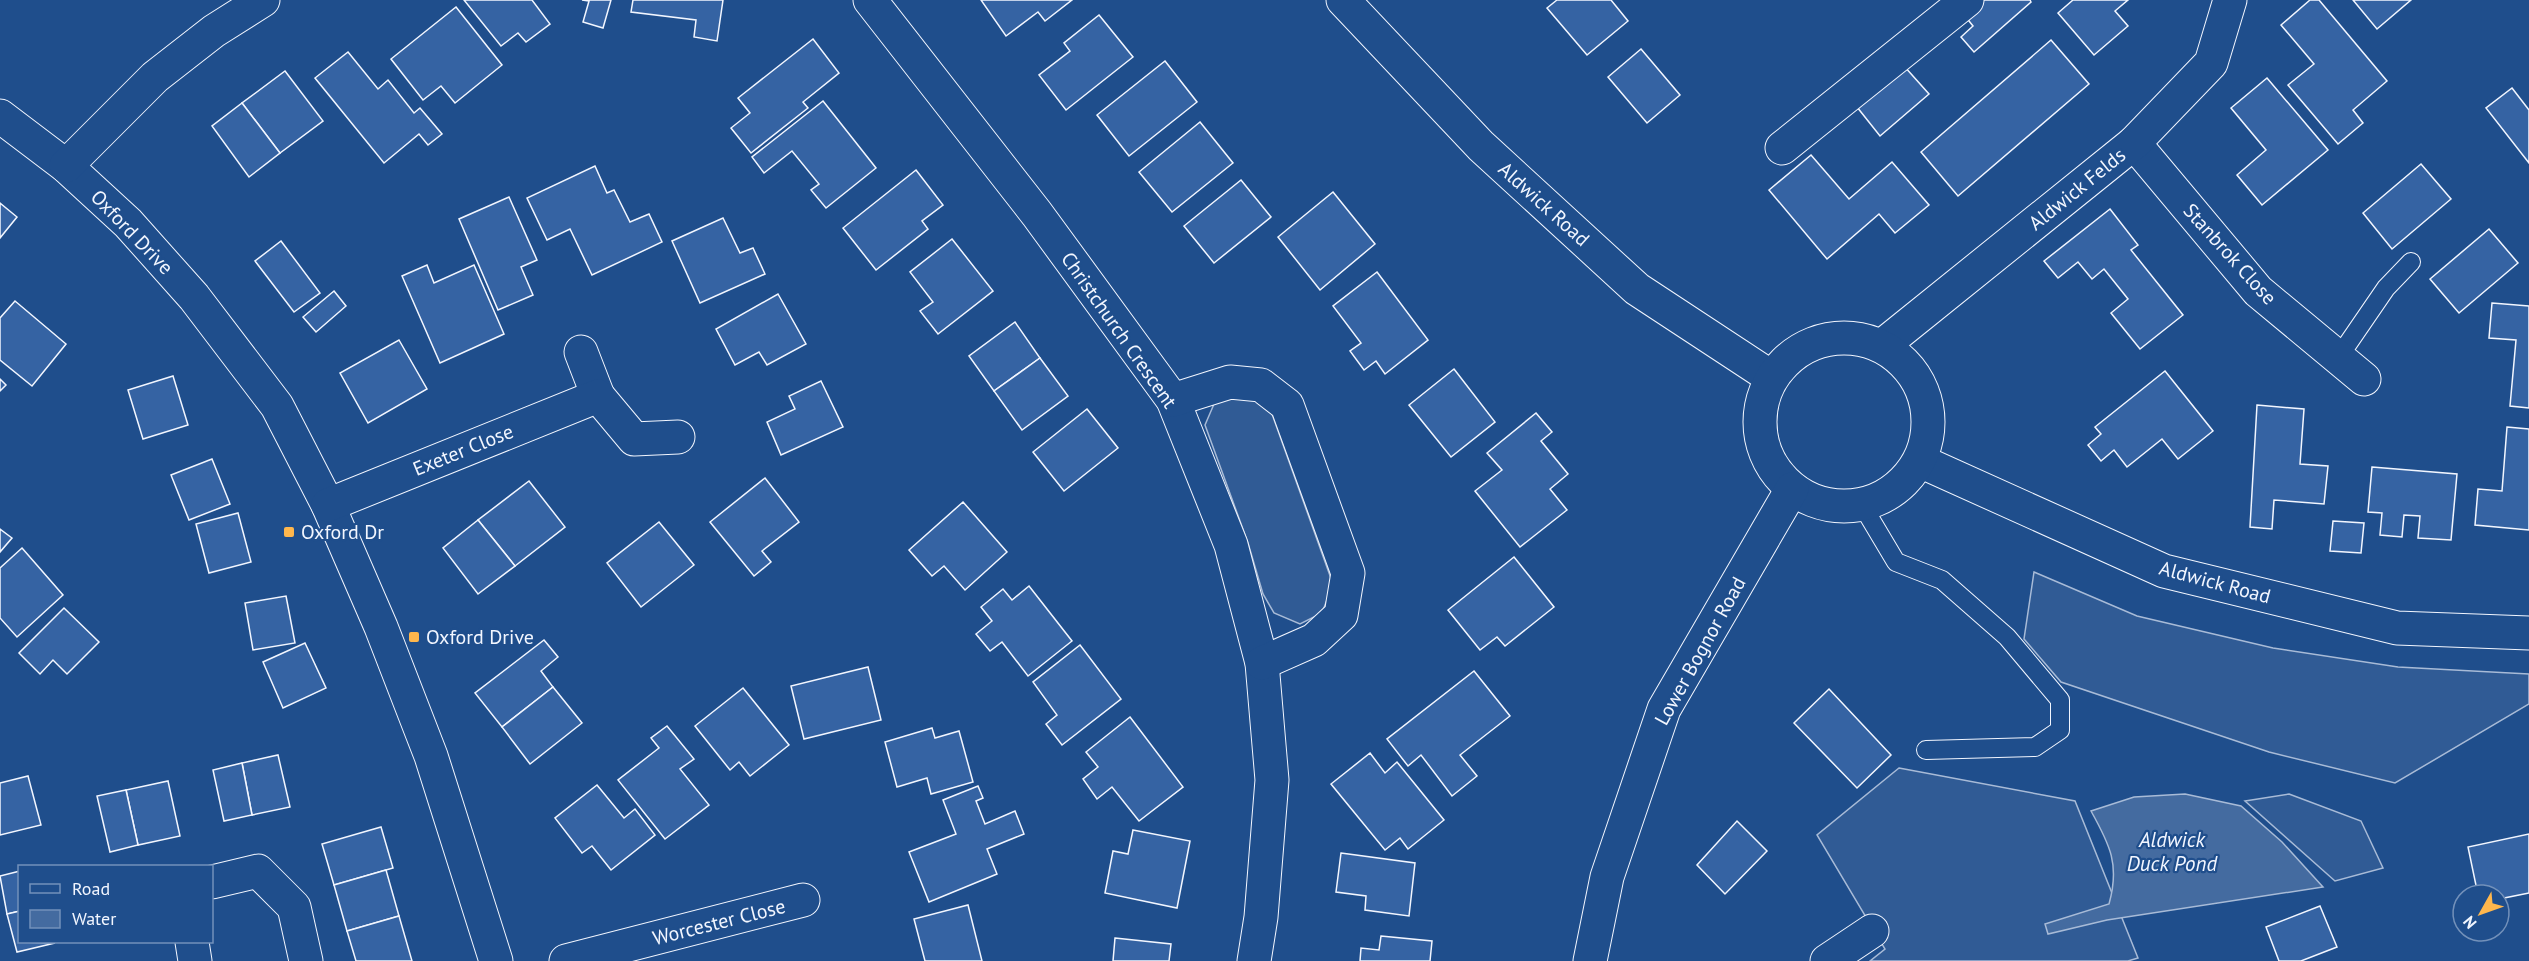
<svg xmlns="http://www.w3.org/2000/svg" width="2529" height="961" viewBox="0 0 2529 961" font-family="'PT Sans',sans-serif">
	<rect width="100%" height="100%" fill="#1f4e8c"/>
	<g fill="#305b95" stroke="#a8bbd7" stroke-width="1.5">
		<path d="M1234,395L1252,398L1272,414L1333,584L1322,613L1300,624L1274,613L1263,594L1248,543L1205,425L1214,404Z"/>
		<path d="M2034,572L2137,616L2273,648L2398,667L2529,674V704L2395,783L2269,752L2061,682L2024,639Z"/>
		<path d="M1899,768L2075,801L2138,958L2128,961H1870L1885,949L1817,835Z"/>
		<path d="M2289,794L2361,821L2383,868L2335,881L2245,801Z"/>
	</g>
	<path fill="#446ba0" stroke="#a8bbd7" stroke-width="1.5" d="M2185,794L2241,806L2282,842L2323,887L2107,920L2048,934L2045,924L2109,904C2120,865 2110,845 2091,811L2134,797Z"/>
	<g fill="#3563a3" stroke="#f2f6ff" stroke-width="1.5">
		<path d="M464,0H532L550,24L526,42L518,33L501,46Z"/>
		<path d="M582,0H611L603,28L583,22L589,1Z"/>
		<path d="M633,0H723L717,41L694,37L696,20L631,12Z"/>
		<path d="M981,0H1072L1045,21L1038,12L1006,36Z"/>
		<path d="M1557,0H1611L1628,21L1587,55L1547,8Z"/>
		<path d="M1984,0H2030L2031,2L1974,52L1961,37L1973,26L1965,16Z"/>
		<path d="M2073,0H2128L2115,11L2128,26L2094,55L2058,13Z"/>
		<path d="M2310,0H2319L2387,81L2353,110L2363,123L2338,144L2288,85L2314,64L2281,25Z"/>
		<path d="M2353,0H2411L2377,29Z"/>
		<path d="M456,7L502,65L455,103L441,86L423,100L391,59Z"/>
		<path d="M1099,15L1133,57L1066,110L1039,75L1070,51L1064,43Z"/>
		<path d="M813,39L839,73L803,102L808,108L751,153L731,128L750,113L738,98Z"/>
		<path d="M2051,40L2089,84L1958,196L1921,152Z"/>
		<path d="M1641,49L1680,95L1647,123L1608,77Z"/>
		<path d="M348,52L378,89L388,80L414,113L420,108L442,134L428,145L419,134L384,163L315,78Z"/>
		<path d="M1165,61L1197,102L1129,156L1097,115Z"/>
		<path d="M1904,66L1929,94L1880,136L1857,107Z"/>
		<path d="M285,71L323,121L280,153L242,103Z"/>
		<path d="M2267,78L2328,150L2262,205L2237,175L2266,150L2231,108Z"/>
		<path d="M2512,88L2529,110V163L2486,108Z"/>
		<path d="M823,101L876,168L826,208L811,190L819,184L792,151L764,173L752,157Z"/>
		<path d="M242,103L280,153L249,177L212,126Z"/>
		<path d="M1200,122L1233,163L1172,212L1139,172Z"/>
		<path d="M1811,155L1849,199L1892,162L1929,205L1895,233L1879,214L1827,259L1769,190Z"/>
		<path d="M2421,164L2451,199L2392,249L2363,213Z"/>
		<path d="M595,166L607,193L614,190L630,222L649,214L662,242L592,275L570,229L547,240L527,198Z"/>
		<path d="M916,170L943,205L922,221L928,229L876,270L843,228Z"/>
		<path d="M1241,180L1271,217L1214,263L1184,226Z"/>
		<path d="M1333,192L1375,244L1320,290L1278,237Z"/>
		<path d="M509,197L537,260L521,267L533,295L498,310L459,219Z"/>
		<path d="M0,203L17,217L0,238Z"/>
		<path d="M2110,209L2138,245L2131,250L2183,315L2140,349L2111,313L2128,299L2104,269L2092,279L2078,262L2058,278L2044,261Z"/>
		<path d="M723,218L740,253L753,248L765,274L700,303L672,241Z"/>
		<path d="M2489,229L2518,263L2459,313L2430,279Z"/>
		<path d="M952,239L993,291L938,334L920,311L933,302L910,272Z"/>
		<path d="M281,241L320,293L294,312L255,261Z"/>
		<path d="M427,265L434,283L474,265L504,334L440,363L402,276Z"/>
		<path d="M1377,272L1428,340L1385,374L1376,361L1364,370L1350,351L1361,343L1333,306Z"/>
		<path d="M334,291L346,306L316,332L303,317Z"/>
		<path d="M778,294L806,344L767,365L759,352L735,365L716,329Z"/>
		<path d="M15,301L66,344L32,386L0,360V318Z"/>
		<path d="M2492,303L2529,306V408L2510,406L2516,340L2489,338Z"/>
		<path d="M1015,322L1040,358L994,391L969,356Z"/>
		<path d="M399,340L427,389L368,423L340,373Z"/>
		<path d="M1040,358L1068,396L1022,430L994,391Z"/>
		<path d="M1454,369L1495,422L1451,457L1409,405Z"/>
		<path d="M2165,371L2213,431L2178,459L2162,439L2127,467L2114,450L2101,461L2088,445L2101,434L2095,427Z"/>
		<path d="M173,376L188,425L143,439L128,390Z"/>
		<path d="M0,379L6,385L0,391Z"/>
		<path d="M821,381L843,427L781,455L767,422L795,409L789,396Z"/>
		<path d="M2257,405L2304,409L2300,464L2328,466L2324,504L2274,500L2272,529L2250,527Z"/>
		<path d="M1087,409L1118,448L1064,491L1033,452Z"/>
		<path d="M1536,413L1552,432L1541,441L1568,474L1550,489L1567,510L1520,547L1475,491L1502,470L1487,453Z"/>
		<path d="M2507,427L2529,429V530L2475,525L2478,489L2502,491Z"/>
		<path d="M212,459L230,504L189,520L171,475Z"/>
		<path d="M2372,467L2457,474L2451,540L2418,538L2420,516L2404,515L2402,537L2380,535L2382,513L2368,512Z"/>
		<path d="M765,478L799,522L762,551L771,562L754,576L710,522Z"/>
		<path d="M529,481L565,527L515,566L478,520Z"/>
		<path d="M963,502L1007,552L965,590L944,566L932,576L909,550Z"/>
		<path d="M238,513L251,562L209,573L196,524Z"/>
		<path d="M478,520L515,566L478,594L443,548Z"/>
		<path d="M2333,521L2364,523L2361,553L2330,551Z"/>
		<path d="M659,522L694,565L641,607L607,563Z"/>
		<path d="M0,529L12,538L0,552Z"/>
		<path d="M22,548L63,595L17,637L0,618V568Z"/>
		<path d="M1514,557L1554,607L1505,646L1497,637L1480,650L1448,610Z"/>
		<path d="M1029,586L1072,641L1028,676L1002,642L990,651L976,634L992,621L981,607L1003,589L1012,600Z"/>
		<path d="M286,596L295,643L253,650L245,603Z"/>
		<path d="M64,608L99,642L67,674L53,660L40,674L19,653Z"/>
		<path d="M544,640L558,657L541,671L553,687L502,727L475,693Z"/>
		<path d="M305,643L326,688L283,708L263,662Z"/>
		<path d="M1080,645L1121,699L1062,745L1046,724L1057,715L1033,682Z"/>
		<path d="M868,667L881,720L804,739L791,686Z"/>
		<path d="M1474,671L1510,716L1460,755L1477,776L1452,796L1421,755L1408,766L1387,739Z"/>
		<path d="M553,687L582,723L530,764L502,727Z"/>
		<path d="M743,688L789,745L750,776L739,762L730,770L695,726Z"/>
		<path d="M1829,689L1891,755L1857,788L1794,723Z"/>
		<path d="M1130,717L1183,787L1139,821L1112,787L1097,799L1083,779L1098,767L1086,752Z"/>
		<path d="M667,726L694,759L680,769L709,805L665,839L618,780L659,748L651,738Z"/>
		<path d="M932,728L935,738L959,731L973,782L931,794L927,778L897,787L885,742Z"/>
		<path d="M1370,753L1385,773L1397,762L1444,820L1408,849L1400,838L1385,850L1331,784Z"/>
		<path d="M278,755L290,807L252,815L242,763Z"/>
		<path d="M242,763L252,815L224,821L213,770Z"/>
		<path d="M28,776L41,825L0,835V783Z"/>
		<path d="M168,781L180,836L138,845L126,790Z"/>
		<path d="M597,785L624,818L635,809L655,835L611,870L592,846L582,853L555,818Z"/>
		<path d="M978,786L983,798L976,801L985,824L1015,811L1024,834L987,849L997,874L929,902L909,852L956,834L943,800Z"/>
		<path d="M126,790L138,845L110,852L97,796Z"/>
		<path d="M1737,821L1767,851L1725,894L1697,865Z"/>
		<path d="M381,827L393,868L334,885L322,844Z"/>
		<path d="M1133,830L1190,841L1177,908L1105,893L1113,851L1128,854Z"/>
		<path d="M2529,834V893L2499,899V895H2478L2468,847Z"/>
		<path d="M1341,853L1415,863L1409,916L1365,910L1366,896L1336,892Z"/>
		<path d="M386,870L399,916L347,931L334,885Z"/>
		<path d="M20,871V911L7,914L0,876Z"/>
		<path d="M968,905L982,961H925L914,919Z"/>
		<path d="M2320,906L2337,947L2301,961H2279L2266,927Z"/>
		<path d="M20,911V942L55,943L17,952L7,914Z"/>
		<path d="M399,916L412,961H356L347,931Z"/>
		<path d="M1381,936L1432,941L1430,961H1360L1361,948L1379,950Z"/>
		<path d="M1115,938L1171,944L1169,961H1113Z"/>
	</g>
	<g fill="none" stroke-linecap="round" stroke-linejoin="round">
		<g stroke="#f2f6ff" stroke-width="20">
			<g id="service">
				<path d="M2338,358L2386,288L2411,262"/>
				<path d="M1862,505L1896,562L1942,580L2007,637L2060,700V730L2035,747L1926,750"/>
			</g>
		</g>
		<g stroke="#f2f6ff" stroke-width="35">
			<g id="minor">
				<path d="M870,0L1037,214L1173,400L1231,545L1262,663L1272,780L1261,917L1254,961"/>
				<path d="M0,116L66,166L128,223L194,297L277,406L328,505L381,627L431,756L496,961"/>
				<path d="M2134,143L2258,291L2364,379"/>
				<path d="M1782,148L1967,0"/>
				<path d="M66,166L155,77L214,31L263,0"/>
				<path d="M1882,346L2134,143L2211,63L2230,0"/>
				<path d="M581,352L598,396"/>
				<path d="M1173,400L1230,382L1261,385L1287,405L1348,573L1341,615L1314,640L1262,663"/>
				<path d="M328,505L598,396L634,439L678,437"/>
				<path d="M212,882L258,871L294,907L306,961"/>
				<path d="M192,942L195,961"/>
				<path d="M566,961L803,900"/>
				<path d="M1827,961L1872,931"/>
			</g>
		</g>
		<g stroke="#f2f6ff" stroke-width="35">
			<path id="tertiary" d="M1920,461L2164,571L2397,628L2529,633"/>
		</g>
		<g stroke="#f2f6ff" stroke-width="35">
			<g id="secondary">
				<path d="M1343,0L1481,146L1637,289L1771,377"/>
				<circle cx="1844" cy="422" r="84"/>
				<path d="M1590,961L1607,877L1664,709L1792,489"/>
			</g>
		</g>
		<use href="#service" stroke="#1f4e8c" stroke-width="18"/>
		<use href="#minor" stroke="#1f4e8c" stroke-width="33"/>
		<use href="#tertiary" stroke="#1f4e8c" stroke-width="33"/>
		<use href="#secondary" stroke="#1f4e8c" stroke-width="33"/>
	</g>
	<g fill="#ffb74d" stroke="#1f4e8c" stroke-width="2">
		<rect x="283" y="526" width="12" height="12" rx="3"/>
		<rect x="408" y="631" width="12" height="12" rx="3"/>
	</g>
	<g text-anchor="middle" stroke-width="4.5" stroke-linejoin="round" paint-order="stroke">
		<g font-size="20" fill="#f2f6ff" stroke="#1f4e8c">
			<text transform="translate(2077 189) rotate(-39)" y="7">Aldwick Felds</text>
			<text transform="translate(1544 204) rotate(42)" y="7">Aldwick Road</text>
			<text transform="translate(132 232) rotate(46)" y="7">Oxford Drive</text>
			<text transform="translate(2230 254) rotate(48)" y="7">Stanbrok Close</text>
			<text transform="translate(1119 330) rotate(55)" y="7">Christchurch Crescent</text>
			<text transform="translate(463 450) rotate(-22)" y="7">Exeter Close</text>
			<text transform="translate(2215 582) rotate(15)" y="7">Aldwick Road</text>
			<text transform="translate(1700 651) rotate(-61)" y="7">Lower Bognor Road</text>
			<text transform="translate(719 922) rotate(-14)" y="7">Worcester Close</text>
		</g>
		<g font-size="20" fill="#f2f6ff" stroke="#1f4e8c" text-anchor="start">
			<text x="301" y="539">Oxford Dr</text>
			<text x="426" y="644">Oxford Drive</text>
		</g>
		<g font-size="21" font-style="italic" fill="#f2f6ff" stroke="#1f4e8c">
			<text x="2172" y="847">Aldwick<tspan x="2172" dy="24">Duck Pond</tspan></text>
		</g>
	</g>
	<rect x="18" y="865" width="195" height="78" fill="#1f4e8c" stroke="#7391ba" stroke-width="1.5"/>
	<rect x="30" y="884" width="30" height="9" fill="#1f4e8c" stroke="#7391ba" stroke-width="1.5"/>
	<text x="72" y="895" font-size="18" fill="#f2f6ff">Road</text>
	<rect x="30" y="910" width="30" height="18" fill="#446ba0" stroke="#7391ba" stroke-width="1.5"/>
	<text x="72" y="925" font-size="18" fill="#f2f6ff">Water</text>
	<g transform="translate(2481 913) rotate(230)"><circle r="28" fill="#1f4e8c" stroke="#7391ba" stroke-width="1.5"/>
	<path d="M0-4.5L10 22L0 15L-10 22Z" fill="#ffb74d"/>
	<text y="-9" font-size="16" font-weight="bold" text-anchor="middle" fill="#f2f6ff">N</text>
	</g>
</svg>
